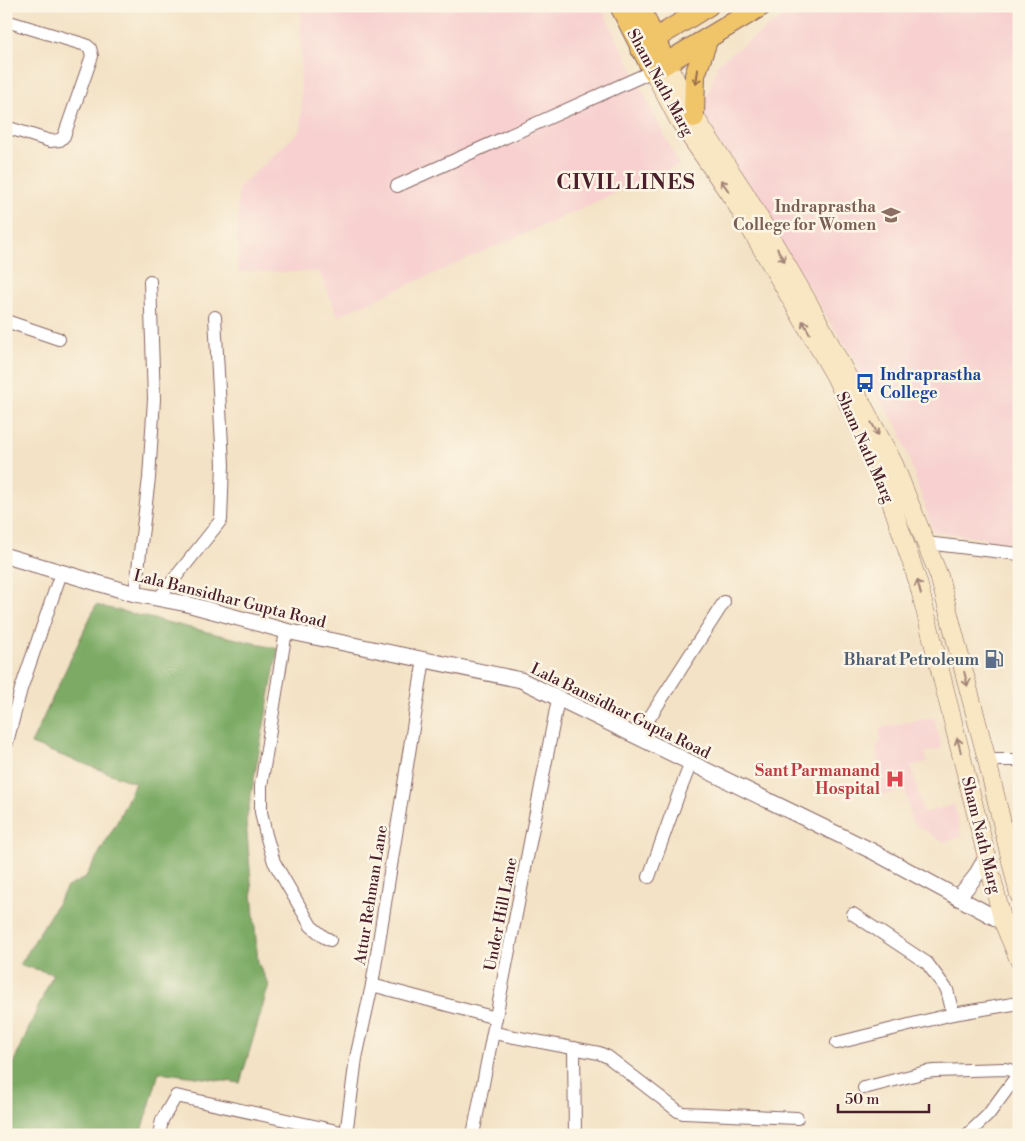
<svg xmlns="http://www.w3.org/2000/svg" width="1025" height="1141" viewBox="0 0 1025 1141" font-family="'Libre Bodoni',serif">
	<rect width="100%" height="100%" fill="#fcf5e5"/>
	<filter id="ink" filterUnits="userSpaceOnUse"><feTurbulence type="fractalNoise" baseFrequency=".02" numOctaves="2"/><feDisplacementMap in="SourceGraphic" scale="10" xChannelSelector="R" yChannelSelector="G"/><feConvolveMatrix kernelMatrix="1 2 1 2 8 2 1 2 1" color-interpolation-filters="sRGB"/></filter>
	<filter id="wash" filterUnits="userSpaceOnUse"><feTurbulence type="fractalNoise" baseFrequency=".0096" numOctaves="4" result="noise"/><feDisplacementMap in="SourceGraphic" scale="20" xChannelSelector="R" yChannelSelector="G"/><feGaussianBlur stdDeviation="1.12" result="paint"/><feColorMatrix in="noise" values="0 0 0 0 0 0 0 0 0 0 0 0 0 0 0 0 0 1.4 0 .05"/><feComposite in="paint" operator="in"/></filter>
	<g filter="url(#wash)">
		<rect width="100%" height="100%" fill="#f3e2c5"/>
		<g fill="#f7d0cf">
			<path d="M301,6H601L679,165L338,316L319,272H238V188L301,130Z"/>
			<path d="M798,6H1019V544L933,531L899,428L825,314L701,115L718,63Z"/>
			<path d="M934,717L942,748L925,753L927,762L911,766L923,813L954,805L962,837L943,842L912,822L905,790L879,796L872,767L880,765L876,747L881,741L879,728Z"/>
		</g>
		<path fill="#7dab65" stroke="#646548" d="M96,605L278,649L246,822L258,963L269,985L240,1083L159,1072L141,1135H6V1079L53,974L20,965L67,887L85,878L117,822L135,783L31,744Z"/>
	</g>
	<g filter="url(#ink)">
		<g fill="none" stroke-linecap="round" stroke-linejoin="round">
			<g stroke="#856361" stroke-width="14">
				<g id="minor">
					<path d="M6,21L86,45L90,48L92,56L64,136L60,140L50,141L6,127"/>
					<path d="M397,186L653,71"/>
					<path d="M6,321L59,339"/>
					<path d="M926,543L1019,554"/>
					<path d="M135,594L149,478L154,399L150,281"/>
					<path d="M159,598L221,520L223,464L215,317"/>
					<path d="M286,631L261,786V812L266,835L274,862L311,926L324,937L330,940"/>
					<path d="M637,737L724,602"/>
					<path d="M6,746L21,689L61,573"/>
					<path d="M987,760H1019"/>
					<path d="M649,877L679,793L691,763"/>
					<path d="M853,914L927,963L947,990L953,1014"/>
					<path d="M372,985L496,1018"/>
					<path d="M494,1033L599,1053L608,1057L678,1111L683,1113L797,1118"/>
					<path d="M837,1043L953,1014L1019,1003"/>
					<path d="M574,1048L575,1135"/>
					<path d="M864,1088L926,1072L934,1071L1005,1069L1019,1072"/>
					<path d="M159,1135L162,1120L176,1096L346,1133"/>
					<path d="M346,1135L356,1058L372,985L424,659"/>
					<path d="M473,1135L558,699"/>
					<path d="M967,1135L988,1115L1019,1073"/>
				</g>
			</g>
			<g stroke="#856361" stroke-width="17">
				<g id="tertiary">
					<path d="M6,556L135,594L187,604L286,631L521,680L872,851L1003,922L1019,921"/>
					<path d="M958,898L975,877L987,856"/>
				</g>
			</g>
			<g stroke="#856361" stroke-width="19">
				<g id="secondary">
					<path d="M667,63L691,111L745,193L808,302L894,464L939,576L987,760L1019,895"/>
					<path d="M653,71L678,119L735,202L835,376L880,469L918,582L1003,922L1019,960"/>
				</g>
			</g>
			<g stroke="#856361" stroke-width="22">
				<g id="primary">
					<path d="M620,6L653,71L761,6"/>
					<path d="M640,6L648,25L660,50"/>
					<path d="M640,48L708,6"/>
					<path d="M694,117L695,75L708,38"/>
				</g>
			</g>
			<use href="#minor" stroke="#fff" stroke-width="12"/>
			<use href="#tertiary" stroke="#fff" stroke-width="15"/>
			<use href="#secondary" stroke="#f9e7c3" stroke-width="18"/>
			<use href="#primary" stroke="#f0c469" stroke-width="20"/>
		</g>
		<defs><path id="oneway-shaft" d="M-6 0H5M1.5-3L5.5 0L1.5 3" fill="none" stroke-width="1.6" stroke-linecap="round" stroke-linejoin="round" transform="scale(1.25)"/></defs>
		<use stroke="#956947" href="#oneway-shaft" transform="translate(697 77) rotate(98)"/>
		<g stroke="#a28377">
			<use href="#oneway-shaft" transform="translate(725 186) rotate(-125)"/>
			<use href="#oneway-shaft" transform="translate(781 255) rotate(60)"/>
			<use href="#oneway-shaft" transform="translate(806 327) rotate(-120)"/>
			<use href="#oneway-shaft" transform="translate(875 429) rotate(62)"/>
			<use href="#oneway-shaft" transform="translate(919 587) rotate(-105)"/>
			<use href="#oneway-shaft" transform="translate(966 679) rotate(76)"/>
			<use href="#oneway-shaft" transform="translate(959 745) rotate(-104)"/>
		</g>
	</g>
	<defs>
		<g id="university-bare" transform="scale(1.5)"><path d="M0-5L7-2L0 1L-7-2ZM-4 1L0 2.5L4 1V4Q0 6-4 4Z" fill="#8d6e63" stroke="#fcf5e5" stroke-width="2.5" paint-order="stroke"/></g>
		<g id="bus-bare" transform="scale(1.5)"><path d="M-5-6H5V4H4V6H2V4H-2V6H-4V4H-5ZM-3.5-4V0h7V-4ZM-3.5 1.2v1.5H-2V1.2ZM2 1.2v1.5H3.5V1.2Z" fill="#1a4fb4" stroke="#fcf5e5" stroke-width="2.5" paint-order="stroke"/></g>
		<g id="fuel-bare" transform="scale(1.5)"><path d="M-5.5-6h7V0h2V4h1.3V-2.5L3-4.5l.8-.8L6-3V5H2.5V1h-1V6h-7ZM-4.2-4.7v3.2H.2V-4.7Z" fill="#5c6f8a" stroke="#fcf5e5" stroke-width="2.5" paint-order="stroke"/></g>
		<g id="hospital-bare" transform="scale(1.5)"><path d="M-5-5h3v3.5h4V-5h3V5h-3V1.5h-4V5h-3Z" fill="#e0444e" stroke="#fcf5e5" stroke-width="2.5" paint-order="stroke"/></g>
	</defs>
	<g fill-rule="evenodd">
		<use href="#university-bare" x="891" y="215"/>
		<use href="#bus-bare" x="865" y="383"/>
		<use href="#fuel-bare" x="994" y="659"/>
		<use href="#hospital-bare" x="895" y="779"/>
	</g>
	<g text-anchor="middle" stroke-width="5" stroke-linejoin="round" paint-order="stroke">
		<g font-size="16" fill="#4a1f2b" stroke="#fcf5e5">
			<text transform="translate(661 82) rotate(61)" y="6">Sham Nath Marg</text>
			<text transform="translate(866 447) rotate(66)" y="6">Sham Nath Marg</text>
			<text transform="translate(230 598) rotate(14)" y="6">Lala Bansidhar Gupta Road</text>
			<text transform="translate(621 710) rotate(26)" y="6">Lala Bansidhar Gupta Road</text>
			<text transform="translate(982 835) rotate(76)" y="6">Sham Nath Marg</text>
			<text transform="translate(370 895) rotate(-81)" y="6">Attur Rehman Lane</text>
			<text transform="translate(500 914) rotate(-79)" y="6">Under Hill Lane</text>
		</g>
		<g font-size="16" font-weight="bold" fill="#785e54" stroke="#fcf5e5" text-anchor="end">
			<text x="876" y="212">Indraprastha<tspan x="876" dy="18">College for Women</tspan></text>
		</g>
		<g font-size="16" font-weight="bold" fill="#164399" stroke="#fcf5e5" text-anchor="start">
			<text x="880" y="380">Indraprastha<tspan x="880" dy="18">College</tspan></text>
		</g>
		<g font-size="16" font-weight="bold" fill="#4e5e75" stroke="#fcf5e5" text-anchor="end">
			<text x="979" y="665">Bharat Petroleum</text>
		</g>
		<g font-size="16" font-weight="bold" fill="#be3a42" stroke="#fcf5e5" text-anchor="end">
			<text x="880" y="776">Sant Parmanand<tspan x="880" dy="18">Hospital</tspan></text>
		</g>
		<g font-size="21" font-weight="bold" letter-spacing="1" fill="#4a1f2b" stroke="#fcf5e5">
			<text x="626" y="189">CIVIL LINES</text>
		</g>
	</g>
	<rect width="1025" height="1141" fill="none" stroke="#fcf5e5" stroke-width="25"/>
	<path d="M838 1104v8h91v-8" fill="none" stroke="#4a1f2b" stroke-width="2.5"/>
	<text x="845" y="1104" font-size="15" fill="#4a1f2b" stroke="#fcf5e5" stroke-width="4" paint-order="stroke">50 m</text>
</svg>
